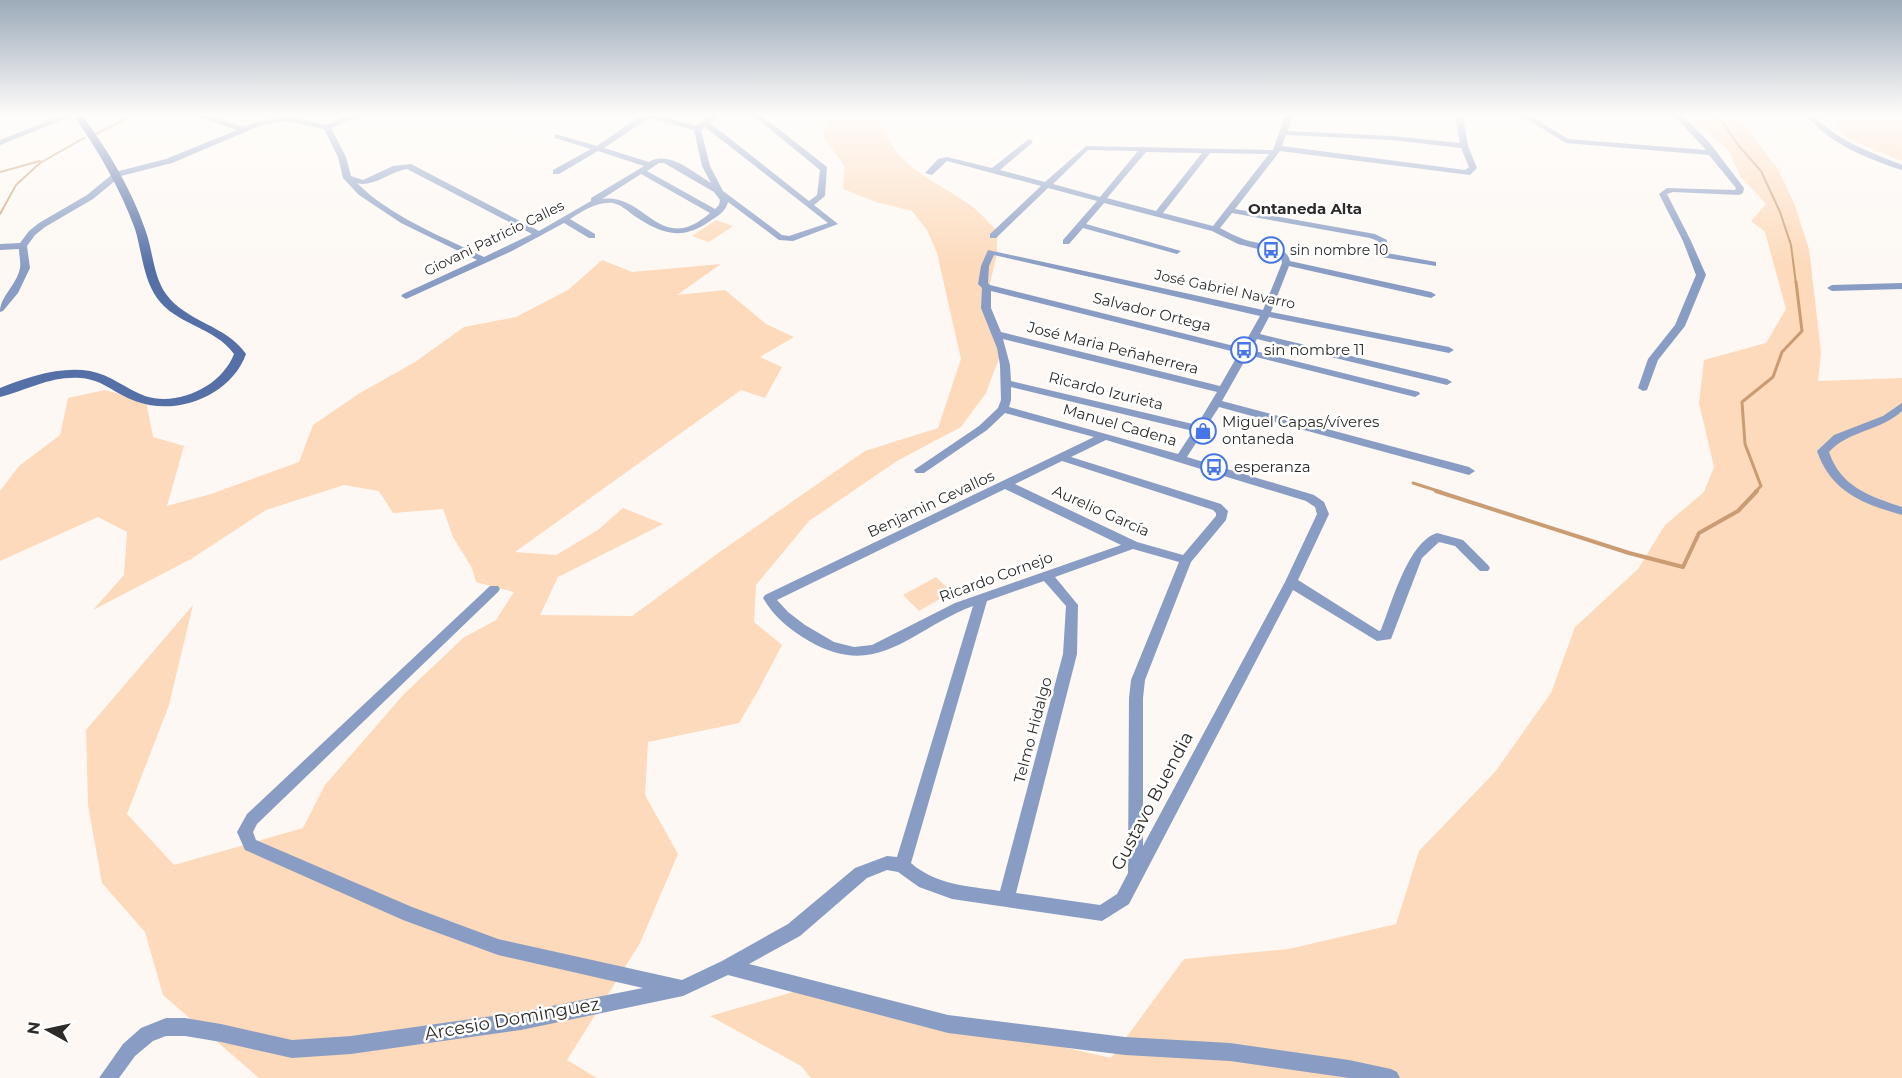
<svg xmlns="http://www.w3.org/2000/svg" width="1902" height="1078" viewBox="0 0 1902 1078" font-family="Montserrat,sans-serif">
	<rect width="100%" height="100%" fill="#fdf8f3"/>
	<g fill="#fddabb">
		<path d="M820,116H880C888,165 936,180 970,205C980,212 988,222 997,231V254L984,308L1002,350L986,393L961,427L897,461L809,521L756,585L754,622L782,645L759,689L739,723L648,742L645,795L678,854L640,943L567,1060L597,1078H259L163,995L145,932L102,883L88,805L86,730L193,605L169,705L127,814L174,865L303,828L325,785L404,694L463,638L496,620L514,592L476,582L472,568L453,537L443,509L393,513L379,491L344,485L266,510L191,559L93,610L124,575L127,532L98,517L0,561V491L19,466L60,435L68,398L105,390L146,401L153,437L184,446L167,506L211,494L299,462L313,425L360,393L415,362L464,327L516,317L568,290L602,260L632,272L721,264L677,295L725,290L766,324L794,337L760,357L782,367L765,398L741,390L515,552L556,555L598,530L623,508L663,524L558,577L540,615L632,616L721,551L865,451L938,428L961,359L937,253L927,230L912,211L876,202L843,189L845,167L823,136L828,123Z"/>
		<path d="M1690,116H1731L1747,129L1778,169L1794,203L1809,249L1821,352L1818,381L1902,378V1078H811L801,1066L710,1016L807,988L1111,1058L1184,959L1289,949L1396,924L1419,851L1495,772L1551,693L1575,627L1638,569L1665,525L1704,492L1714,467L1699,403L1704,360L1766,343L1786,309L1765,232L1751,221L1766,204L1740,176L1729,151Z"/>
		<path d="M1830,116H1902V161L1848,139Z"/>
		<path d="M716,220L733,226L709,242L692,236Z"/>
		<path d="M936,577L952,592L919,611L903,595Z"/>
	</g>
	<g fill="none" stroke-linecap="round" stroke-linejoin="round">
		<g stroke="#ca9c73" stroke-width="2">
			<path d="M1718,116L1738,145L1761,171L1780,212L1791,245L1796,284"/>
			<path d="M94,135L132,116"/>
			<path d="M0,172L40,161"/>
			<path d="M0,214L16,185L40,163L84,138"/>
		</g>
		<g stroke="#ca9c73" stroke-width="3">
			<path d="M1413,483L1441,492"/>
			<path d="M1755,492L1761,486L1745,444L1742,402L1773,377L1782,352L1802,331L1796,282"/>
		</g>
		<path stroke="#ca9c73" stroke-width="4" d="M1436,491L1629,553L1683,567L1699,533L1738,511L1757,491"/>
		<g fill="#899dc4" fill-rule="evenodd">
			<path d="M61,116H72L0,145V140Z"/>
			<path d="M197,116H209L243,127L260,121L288,117L326,125L347,116H358L331,128L346,157L351,176L363,180L393,166L411,164L539,231L591,201V198L644,166L598,151L559,174H553V170L591,149L555,138V134L597,146L640,116H661L696,126L709,116H717L710,123L809,201L817,195L820,170L754,116H762L827,167L825,196L814,205L838,224L793,241L779,240L728,202C726,211 718,216 710,221C681,242 660,233 633,215C627,210 621,205 613,203C598,201 582,211 570,219L595,234V238H589L564,223L512,251L406,299L401,296L403,294L477,260L401,223L359,195L343,178L338,157L324,129L288,121L262,125L172,163L121,176L93,199L45,227L35,235L27,246L30,268L18,293L3,311L0,312C0,296 17,285 20,268C21,263 19,255 19,249L0,250V244L20,243L29,231L39,223L87,195L115,172L166,159L237,130ZM649,118L694,130L702,166L711,183C694,173 669,150 649,162L604,148ZM705,127L828,223L789,236L782,235L723,191L710,166L701,130ZM659,163H664L714,192L720,200L719,205L715,209L647,171ZM407,169L532,234L484,257C441,236 391,217 357,183C373,188 391,171 407,169ZM641,174L710,213C659,257 647,193 602,199Z"/>
			<path d="M1285,116H1293L1288,131L1392,136L1460,143L1455,116H1463L1468,146L1477,168L1470,175L1280,151L1235,209L1375,234L1387,240L1385,250L1387,253L1436,262V266L1381,257L1377,250L1378,241L1370,238L1232,213L1220,228C1228,232 1235,236 1243,239C1257,245 1286,243 1290,261L1431,292L1436,295L1431,298L1289,266L1271,312L1449,347L1454,350L1449,353L1269,317L1260,334L1447,379L1452,382L1447,385L1257,339L1251,350L1419,392L1420,394L1415,397L1248,355L1222,401L1469,467L1475,471L1469,475L1219,407L1187,457L1314,495L1324,502L1329,514L1298,580L1379,631L1381,630C1392,603 1408,542 1437,533L1463,540L1488,565L1490,568L1488,571H1480L1455,546L1439,542L1422,558L1391,639L1377,641L1293,590L1129,904L1102,921L952,899L919,887L898,872L887,870L867,878L800,936L749,964L948,1015L1125,1037L1230,1043L1349,1060L1391,1069L1397,1072L1400,1078H1349L1230,1061L1125,1055L948,1033L728,975L683,996L521,1030L351,1054L292,1058L221,1042L185,1036H166L153,1041L135,1056L119,1078H99L123,1044L141,1028L166,1018H185L221,1024L292,1040L351,1036L521,1012L643,988L498,955L403,920L245,850L237,832L247,814L490,586H498L500,589L498,592L257,824L253,832L256,840L412,907L498,939L682,980L722,961L788,924L855,868L887,856L897,857L973,606C911,629 878,681 809,641C790,630 774,617 763,598L765,595L1094,437L1005,413L987,430L924,473H916L914,470L979,426L998,408L1001,400L1000,365L997,348L981,308L982,288L978,284L981,266L988,250L1263,310L1282,263L1281,258L1274,253L1238,244L1212,231L1104,203L1086,224L1181,251L1177,254L1083,228L1069,244H1063V240L1097,201L1048,188L996,238H990V234L1041,186L947,161L932,175L925,173L938,159L947,157L992,168L1029,139L1033,141L1032,143L1000,170L1045,182L1086,146L1273,150ZM1286,135L1392,140L1461,148L1469,167L1465,170L1282,146ZM1088,150L1138,151L1100,197L1053,184ZM1146,152L1202,153L1156,211L1107,198ZM1210,153L1269,154L1213,226L1163,213ZM994,255L1260,316L1242,348L990,285L988,283L989,266ZM991,291L1239,353L1220,386L1001,332L991,308ZM1003,339L1217,392L1197,425L1011,381L1010,365ZM1011,387L1193,431L1178,454L1009,407L1011,400ZM1106,440L1306,501L1315,507L1317,514L1285,582L1143,846V698L1145,680L1191,562L1226,520L1228,511L1221,504L1071,457ZM1062,461L1213,510L1216,513V516L1183,555L1137,542L1015,484ZM1005,489L1121,545L955,603L872,645L854,647L834,642L805,625L788,612L777,600ZM1133,549L1179,562L1131,680L1129,698L1128,873L1117,894L1100,905L1016,893L1077,654L1078,605L1055,577ZM1044,581L1066,606L1063,654L1000,891C968,886 936,885 911,863L987,601Z"/>
			<path d="M1522,116H1531L1568,139L1706,150L1675,116H1683L1709,142L1744,188L1743,193L1739,195L1673,192L1667,194L1691,241L1706,275L1685,326L1658,360L1647,390L1643,391L1638,388L1648,359L1675,325L1696,275L1683,241L1659,194L1667,188L1735,190L1736,188L1709,155L1566,143Z"/>
			<path d="M1807,116H1814C1839,142 1871,152 1902,165V170C1868,159 1830,144 1807,116Z"/>
			<path d="M1902,283V289L1832,291L1827,288L1832,285Z"/>
			<path d="M1902,403V411C1881,431 1849,430 1829,452C1841,487 1869,496 1902,507V515C1863,504 1831,492 1817,451L1834,435L1883,416Z"/>
		</g>
		<path fill="#556fa7" fill-rule="evenodd" d="M74,116H83C108,151 131,188 145,229C153,250 153,276 166,294C186,322 226,325 246,354C231,396 176,417 135,401C115,394 102,379 80,378C50,376 28,390 0,397V388C28,377 60,366 90,371C111,375 126,389 145,396C178,407 222,386 234,354C215,327 176,325 157,298C143,278 142,252 135,229C120,188 99,152 74,116Z"/>
	</g>
	<linearGradient id="sky" x2="0" y2="1"><stop stop-color="#9caab9"/><stop offset="0.43" stop-color="#fefcfa"/><stop offset="1" stop-color="#fefcfa" stop-opacity="0"/></linearGradient>
	<rect width="1902" height="267" fill="url(#sky)"/>
	<defs>
		<g id="bus-ring" transform="scale(1.35)"><circle r="9.5" fill="#fff" stroke="#4675e7" stroke-width="1.5"/><path d="M-5-6H5V4H4V6H2V4H-2V6H-4V4H-5ZM-3.5-4V0h7V-4ZM-3.5 1.2v1.5H-2V1.2ZM2 1.2v1.5H3.5V1.2Z" fill="#4675e7"/></g>
		<g id="shop-ring" transform="scale(1.35)"><circle r="9.5" fill="#fff" stroke="#4675e7" stroke-width="1.5"/><path d="M-5-2.5h2.3a2.7 3.5 0 0 1 5.4 0H5L5.5 6h-11ZM-1.5-2.5h3a1.5 2.3 0 0 0-3 0Z" fill="#4675e7"/></g>
	</defs>
	<g fill-rule="evenodd">
		<use href="#bus-ring" x="1271" y="250"/>
		<use href="#bus-ring" x="1244" y="350"/>
		<use href="#shop-ring" x="1203" y="431"/>
		<use href="#bus-ring" x="1214" y="467"/>
	</g>
	<g text-anchor="middle" stroke-width="5" stroke-linejoin="round" paint-order="stroke">
		<g font-size="14" fill="#2d2b29" stroke="#fff">
			<text transform="translate(494 238) rotate(-26)" y="5">Giovani Patricio Calles</text>
			<text transform="translate(1225 289) rotate(12)" y="5">José Gabriel Navarro</text>
		</g>
		<g font-size="14" fill="#2d2b29" stroke="#fff" text-anchor="start">
			<text x="1290" y="255">sin nombre 10</text>
		</g>
		<g font-size="15" font-weight="bold" fill="#2d2b29" stroke="#fff">
			<text x="1305" y="214">Ontaneda Alta</text>
		</g>
		<g font-size="15" fill="#2d2b29" stroke="#fff">
			<text transform="translate(1152 312) rotate(14)" y="5">Salvador Ortega</text>
			<text transform="translate(1113 348) rotate(14)" y="5">José Maria Peñaherrera</text>
			<text transform="translate(1106 391) rotate(14)" y="5">Ricardo Izurieta</text>
			<text transform="translate(1120 425) rotate(16)" y="5">Manuel Cadena</text>
			<text transform="translate(931 504) rotate(-25)" y="5">Benjamin Cevallos</text>
			<text transform="translate(1101 511) rotate(24)" y="5">Aurelio García</text>
			<text transform="translate(996 577) rotate(-20)" y="5">Ricardo Cornejo</text>
			<text transform="translate(1033 730) rotate(-75)" y="5">Telmo Hidalgo</text>
		</g>
		<g font-size="15" fill="#2d2b29" stroke="#fff" text-anchor="start">
			<text x="1264" y="355">sin nombre 11</text>
			<text x="1222" y="427">Miguel Capas/víveres<tspan x="1222" dy="17">ontaneda</tspan></text>
			<text x="1234" y="472">esperanza</text>
		</g>
		<g font-size="18" fill="#2d2b29" stroke="#fff">
			<text transform="translate(1152 801) rotate(-62)" y="6">Gustavo Buendia</text>
			<text transform="translate(512 1019) rotate(-10)" y="6">Arcesio Dominguez</text>
		</g>
	</g>
	<g transform="translate(48 1030) rotate(278)" stroke="#ffffff" stroke-width="4.5" paint-order="stroke">
	<path d="M0-4.5L10 22L0 15L-10 22Z" fill="#2d2b29"/>
	<text y="-9" font-size="16" font-weight="bold" text-anchor="middle" fill="#2d2b29">N</text>
	</g>
</svg>
